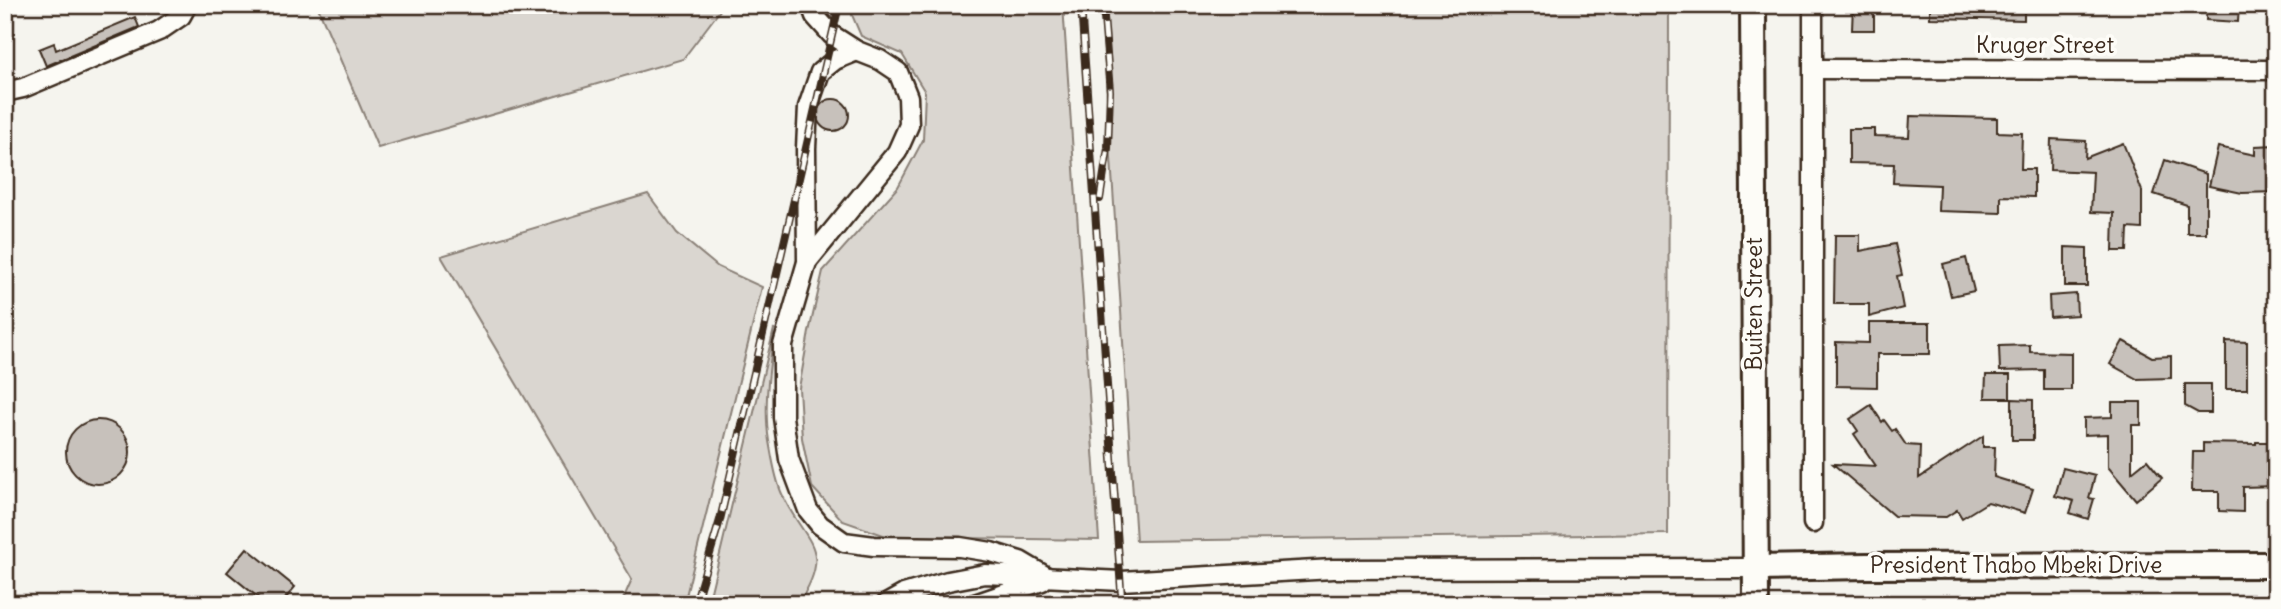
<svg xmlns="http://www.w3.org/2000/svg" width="2281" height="609" viewBox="0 0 2281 609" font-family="Delius,sans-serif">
	<rect width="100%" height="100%" fill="#f5f4ee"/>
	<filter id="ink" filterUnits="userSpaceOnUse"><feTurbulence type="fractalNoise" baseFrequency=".0143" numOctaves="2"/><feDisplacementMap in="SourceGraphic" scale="14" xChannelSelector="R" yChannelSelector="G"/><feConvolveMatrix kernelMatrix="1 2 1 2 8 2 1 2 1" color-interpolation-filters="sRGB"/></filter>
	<g filter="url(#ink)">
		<g fill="#dad6d0" stroke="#8a8077" stroke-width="2">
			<path d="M317,5H724L683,59L378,148Z"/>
			<path d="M854,5H1063L1099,540L889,537L843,521L812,487L802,438L799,388L809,332L823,271L898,187L923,140L925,92L902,54L861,36L852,15Z"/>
			<path d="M1101,5H1669L1668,534L1136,541Z"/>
			<path d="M648,194L677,233L718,267L762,287L684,604H621L632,579L441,256Z"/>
			<path d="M774,329C770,365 763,405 769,441C772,457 775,479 782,494C803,542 836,547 798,604H708Z"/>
		</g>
		<g fill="#c7c1bb" stroke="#3b2a1e" stroke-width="2">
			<path d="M1853,5H1874V30H1852Z"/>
			<path d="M1930,5H2024V20L1930,18Z"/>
			<path d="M2207,5H2239L2238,22L2206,20Z"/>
			<path d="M135,17L139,27L46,66L39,49L54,43L56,50Z"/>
			<circle cx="833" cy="115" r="16"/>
			<path d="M1910,116L1997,118V132L2022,133L2021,169H2034V197L2001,196V213L1938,211L1939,185L1893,183L1894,164L1849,163V129H1874V136L1909,137Z"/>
			<path d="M2051,139L2086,141L2085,158L2123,143L2142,191V229L2128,228L2127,251H2113L2114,213L2091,212L2093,172L2050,170Z"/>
			<path d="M2276,145V192L2242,193L2209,186L2218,147L2255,155V146Z"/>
			<path d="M2165,160L2206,174V233H2187V205L2154,194Z"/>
			<path d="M1835,235H1860V251L1895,244L1902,275L1897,276L1903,308L1869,317V304H1834Z"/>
			<path d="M2065,247L2087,248V286H2065Z"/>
			<path d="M1966,258L1974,291L1951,296L1943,264Z"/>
			<path d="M2076,294L2077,315L2050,317L2049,296Z"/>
			<path d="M1869,323H1930V354H1877V387L1836,386V342L1869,343Z"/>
			<path d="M2123,341L2152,357L2171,356V378L2137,379L2110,364Z"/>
			<path d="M2226,341L2247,342V389H2226Z"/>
			<path d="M2030,345V352L2071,353V390H2044V370L2000,371L1999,346Z"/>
			<path d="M1986,375H2010V398H1985Z"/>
			<path d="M2185,384H2211V413H2198L2185,406Z"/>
			<path d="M2012,399L2033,400V440H2012Z"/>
			<path d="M2112,402H2141V425H2132V472L2147,460L2162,478L2136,500L2108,467V434L2084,435V418L2112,417Z"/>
			<path d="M1871,405L1882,422L1884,420L1892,431L1895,429L1906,445L1920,446L1919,478L1983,436V447H1995L1994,477L2033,489L2025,513L1988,502L1962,518L1957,510L1946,517L1894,516L1833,464L1876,466L1854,434L1858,431L1850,419Z"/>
			<circle cx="98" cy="452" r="32"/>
			<path d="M2256,442H2273V453H2276V486L2243,487V512L2219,511V491H2192L2193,452H2203V443L2256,444Z"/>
			<path d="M2063,468L2095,476L2089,498L2094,499L2088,519L2070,513L2074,501L2055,496Z"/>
			<path d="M247,548L295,587L281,604H266L227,572Z"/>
		</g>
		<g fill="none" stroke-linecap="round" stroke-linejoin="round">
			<g stroke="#3b2a1e" stroke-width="23">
				<g id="street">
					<path d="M1813,5V523"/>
					<path d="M857,51L835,60L820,72L808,107L806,148L807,262L783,345V417L789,459L808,510L820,525L844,542L874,546L960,547L991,552L1020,561L1047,577"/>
					<path d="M1814,69L2276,70"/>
					<path d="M5,92L23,88L159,31L181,16L187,5"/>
					<path d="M807,262L897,152L909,125L908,97L898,72L880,60L857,51L832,35L815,16L811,5"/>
					<path d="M886,604L904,594L948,581L985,574L1121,581L1333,569L1756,568"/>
					<path d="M975,604L1042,581"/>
				</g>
			</g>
			<g stroke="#3b2a1e" stroke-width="30">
				<g id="secondary">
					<path d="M1753,5L1756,604"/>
					<path d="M1756,568L1867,566L2276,565"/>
				</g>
			</g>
			<use href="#street" stroke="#fdfcf7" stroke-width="18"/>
			<use href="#secondary" stroke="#fdfcf7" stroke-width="24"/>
			<g stroke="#3b2a1e" stroke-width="8">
				<g id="rail">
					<path d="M1081,5L1122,604"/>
					<path d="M1100,199L1108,148L1110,91L1103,5"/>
					<path d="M695,604L720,520L839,5"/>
				</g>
			</g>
			<use href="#rail" stroke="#fdfcf7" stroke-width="5" stroke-dasharray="16" stroke-linecap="butt"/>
		</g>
	</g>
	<g text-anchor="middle" stroke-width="7" stroke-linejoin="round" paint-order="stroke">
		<g font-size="23" fill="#3b2a1e" stroke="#fdfcf7">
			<text x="2045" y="53">Kruger Street</text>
			<text transform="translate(1754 304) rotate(-90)" y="8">Buiten Street</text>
			<text x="2016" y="573">President Thabo Mbeki Drive</text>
		</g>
	</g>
	<rect width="2281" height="609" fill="none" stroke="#fdfcf7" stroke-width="28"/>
	<rect x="14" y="14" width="2253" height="581" fill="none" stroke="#3b2a1e" stroke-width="2.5" filter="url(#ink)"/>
</svg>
